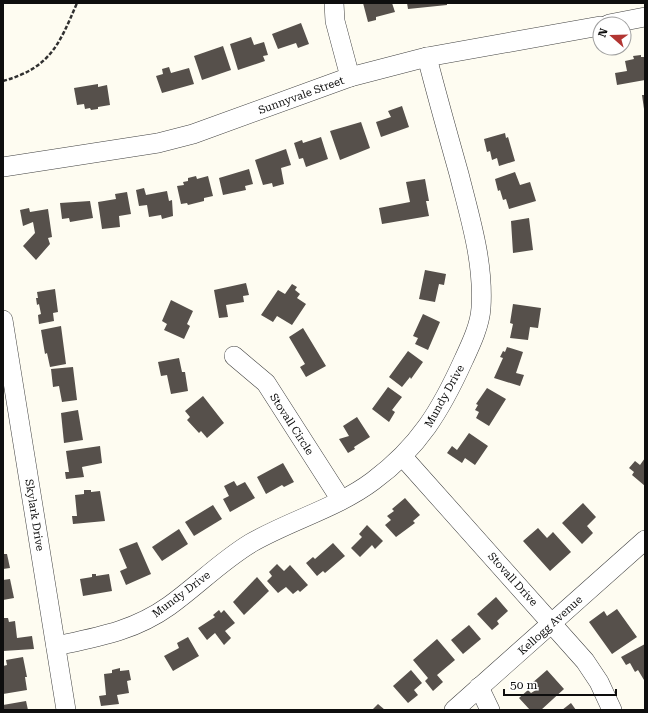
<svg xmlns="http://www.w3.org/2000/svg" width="648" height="713" viewBox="0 0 648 713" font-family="'Roboto Serif',serif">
	<rect width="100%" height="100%" fill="#fefcf1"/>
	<g fill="#56504b">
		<path d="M363,3H392L395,12L376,17V20L368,22Z"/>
		<path d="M407,3H447V5L408,9Z"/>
		<path d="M301,23L309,44L298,48L296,43L278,49L272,34Z"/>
		<path d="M251,37L254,45L264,42L268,55L263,56L265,61L238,70L230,44Z"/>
		<path d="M223,46L231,70L202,80L194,56Z"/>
		<path d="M641,55V57H645V80L617,85L615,73L627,71L625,61L634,59L633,56Z"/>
		<path d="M169,67L171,73L189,68L194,84L162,93L156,76L163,74L162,69Z"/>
		<path d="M98,84V87L107,85L110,105L98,107V109L91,110L90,108L85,109L84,104L77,105L74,88Z"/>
		<path d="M642,95H645V109H644Z"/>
		<path d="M402,106L409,127L381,137L376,122L391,117L388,111Z"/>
		<path d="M361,122L370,148L340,160L330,131Z"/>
		<path d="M505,133L506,138L508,137L515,161L499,166L497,158L492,160L490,151L487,152L484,139Z"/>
		<path d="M321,137L328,159L306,167L303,158L299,159L294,143L302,140L303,143Z"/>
		<path d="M286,149L291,165L281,168L284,184L273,187L272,183L263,185L255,160Z"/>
		<path d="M249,169L253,184L245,186L246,190L223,195L219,178Z"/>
		<path d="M515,172L520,185L530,182L536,201L509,209L506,199L503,200L500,190L498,191L495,179Z"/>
		<path d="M196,176L197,179L208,176L213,196L204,198V201L188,205L187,203L181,204L177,186L184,185L183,182L188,181V178Z"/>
		<path d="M425,179L429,201H426L429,216L382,224L379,208L410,202L406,182Z"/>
		<path d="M144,188L146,195L167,191L169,201L172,200L173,216L162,219L161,215L149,217L147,205L139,206L136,190Z"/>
		<path d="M127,192L131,214L119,216L120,227L102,229L98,202L116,199L115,194Z"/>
		<path d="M90,201L93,218L70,222L69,218L62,219L60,203Z"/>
		<path d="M29,208L30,212L48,209L52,237L48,238L50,244L36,260L23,246L35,233L33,222L23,226L20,210Z"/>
		<path d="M529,218L533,250L513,253L511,221Z"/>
		<path d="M425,270L446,274L444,285L439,284L435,302L419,299Z"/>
		<path d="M246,283L249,295L243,296L244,302L226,305L228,317L219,318L214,290Z"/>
		<path d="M292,284L297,287L295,290L300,294L297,298L306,304L292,325L277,316L273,322L261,315L278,290L285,294Z"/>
		<path d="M55,289L58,312L53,313L54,321L39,324L38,315L41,314L39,304L37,305L36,298H38L37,292Z"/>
		<path d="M171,300L193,311L187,324L190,326L184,339L164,330L167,324L162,321Z"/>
		<path d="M513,304L541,308L538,328L530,327L528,340L510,338L513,324L510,323Z"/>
		<path d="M423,314L440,322L428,350L415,344L418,338L413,336Z"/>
		<path d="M61,326L66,364L50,367L47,353L45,354L41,330Z"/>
		<path d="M303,328L326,366L306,377L300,367L305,364L289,337Z"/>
		<path d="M507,347L523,352L516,373L524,375L520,386L494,378L503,358L500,357L503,351L505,352Z"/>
		<path d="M408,351L423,362L411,379L410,377L402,387L389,377Z"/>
		<path d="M179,358L182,372H185L188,391L171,394L167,375L161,376L158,362Z"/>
		<path d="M73,367L77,400L62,402L59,386L53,387L51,369Z"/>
		<path d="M388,387L402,397L392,410L395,412L389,422L372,409Z"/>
		<path d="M487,388L506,399L489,426L476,418L479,412L475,410L478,405L476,404Z"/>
		<path d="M203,396L224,423L207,438L201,431L199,433L187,420L190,417L185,411Z"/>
		<path d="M78,410L83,440L64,443L61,413Z"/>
		<path d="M357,417L370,437L354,447L355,449L348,453L339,439L349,436L343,426Z"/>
		<path d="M469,433L488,446L475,465L465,458L462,463L447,453L452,446L457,450Z"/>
		<path d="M100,446L102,463L82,467L84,477L66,479L65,472H69L66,451Z"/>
		<path d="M645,458V486L632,475L634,472L629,468L635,461L640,465Z"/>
		<path d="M283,463L294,482L284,487L282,485L266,494L257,477Z"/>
		<path d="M234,481L237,486L245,482L255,498L230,512L223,499L229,496L224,486Z"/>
		<path d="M84,490H91V492L100,491L105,521L73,524L72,516H77L75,495L84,494Z"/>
		<path d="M405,498L420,515L413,521L415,523L396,537L385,525L391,520L387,516L394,511L392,509Z"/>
		<path d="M583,503L596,517L587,526L593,533L582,544L562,523Z"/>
		<path d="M213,505L222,519L194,536L185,522Z"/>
		<path d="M367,525L383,541L375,549L372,545L360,557L351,548L362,537L359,534Z"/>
		<path d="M538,528L547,538L553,532L571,552L550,571L523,541Z"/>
		<path d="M179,529L188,544L162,561L152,547Z"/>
		<path d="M137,542L151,574L126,585L120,571L127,568L119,549Z"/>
		<path d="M333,543L345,556L325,573L323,571L317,576L306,563L313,557L315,559Z"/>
		<path d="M3,554H7L10,568L3,569Z"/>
		<path d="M277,564L284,571L290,565L308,585L300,592L298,590L293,594L286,587L278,593L267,581L272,576L269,572Z"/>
		<path d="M92,574H96V576L109,574L112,591L83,596L80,579L92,577Z"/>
		<path d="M257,577L269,591L244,615L233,602Z"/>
		<path d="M10,579L14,598L3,600V580Z"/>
		<path d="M496,597L508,611L497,621L499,624L492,630L477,614Z"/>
		<path d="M617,609L637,637L612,654L589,622L604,611L607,616Z"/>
		<path d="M219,610L221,613L224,610L235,623L225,631L231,638L224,645L215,633L207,640L198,628L215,617L213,615Z"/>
		<path d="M3,618H8L9,622L15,621L17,638L32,636L34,649L3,651Z"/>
		<path d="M469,625L481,639L463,654L451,640Z"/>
		<path d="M188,637L199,656L173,671L164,656L179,648L177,643Z"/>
		<path d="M437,639L455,660L437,675L443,682L433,691L425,681L428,678L413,660Z"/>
		<path d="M645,644V679L644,680L638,670L635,672L630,663L626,665L621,657Z"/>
		<path d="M23,657L27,677H25L27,690L3,694V666L7,665L6,660Z"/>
		<path d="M120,668V671L129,670L131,680L127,681L129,693L117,695L119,704L101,706L99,696L106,695L104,674L112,673V670Z"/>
		<path d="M411,670L422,683L414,690L418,695L408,703L393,686Z"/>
		<path d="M547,670L564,689L541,710H530L519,698L528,690L531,693L536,690L531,684Z"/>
		<path d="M26,701L28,710H3V705Z"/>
		<path d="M571,703L576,710H562Z"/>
		<path d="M378,704L385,710H372Z"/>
	</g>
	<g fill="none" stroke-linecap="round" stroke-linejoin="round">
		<g stroke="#414141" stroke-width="20">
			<g id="minor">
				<path d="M334,3L335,21L350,77"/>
				<path d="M609,24L645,17"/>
				<path d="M3,167L158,143L193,134L350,77L427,57L600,26"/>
				<path d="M3,320L66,710"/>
				<path d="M234,356L266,383L341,500"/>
				<path d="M403,457L585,661L599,682L612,710"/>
				<path d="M56,646C98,637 134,631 169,606C197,586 221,561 251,543C291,520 337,508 373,481C419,447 441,410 464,359C471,344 480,325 481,308C484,262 470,218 459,174C448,135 437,96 427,57"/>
				<path d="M479,687L490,710"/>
				<path d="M454,710L645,540"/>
			</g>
		</g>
		<path stroke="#303030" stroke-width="2.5" stroke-dasharray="4 2" stroke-linecap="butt" d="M3,81C50,68 59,45 77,3"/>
		<use href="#minor" stroke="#fff" stroke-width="19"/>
	</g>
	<g text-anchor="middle" stroke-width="4" stroke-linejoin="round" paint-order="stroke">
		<g font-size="11" fill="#0e0e0e" stroke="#fff">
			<text transform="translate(301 95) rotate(-20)" y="4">Sunnyvale Street</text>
			<text transform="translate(444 396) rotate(-61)" y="4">Mundy Drive</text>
			<text transform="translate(292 424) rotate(57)" y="4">Stovall Circle</text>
			<text transform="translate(35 515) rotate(81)" y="4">Skylark Drive</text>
			<text transform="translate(513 579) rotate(48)" y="4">Stovall Drive</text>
			<text transform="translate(181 594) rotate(-37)" y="4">Mundy Drive</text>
			<text transform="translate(550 625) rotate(-42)" y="4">Kellogg Avenue</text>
		</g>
	</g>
	<rect width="648" height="713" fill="none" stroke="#0e0e0e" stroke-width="8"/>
	<g transform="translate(612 36) rotate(290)"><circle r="19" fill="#ffffff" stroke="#9f9f9f"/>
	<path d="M0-3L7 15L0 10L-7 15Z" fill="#b23532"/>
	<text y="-6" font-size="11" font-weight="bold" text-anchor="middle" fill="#0e0e0e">N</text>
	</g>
	<path d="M504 689v6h112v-6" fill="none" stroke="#0e0e0e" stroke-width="2"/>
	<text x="510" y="689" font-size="12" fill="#0e0e0e" stroke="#ffffff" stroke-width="3" paint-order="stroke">50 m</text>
</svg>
